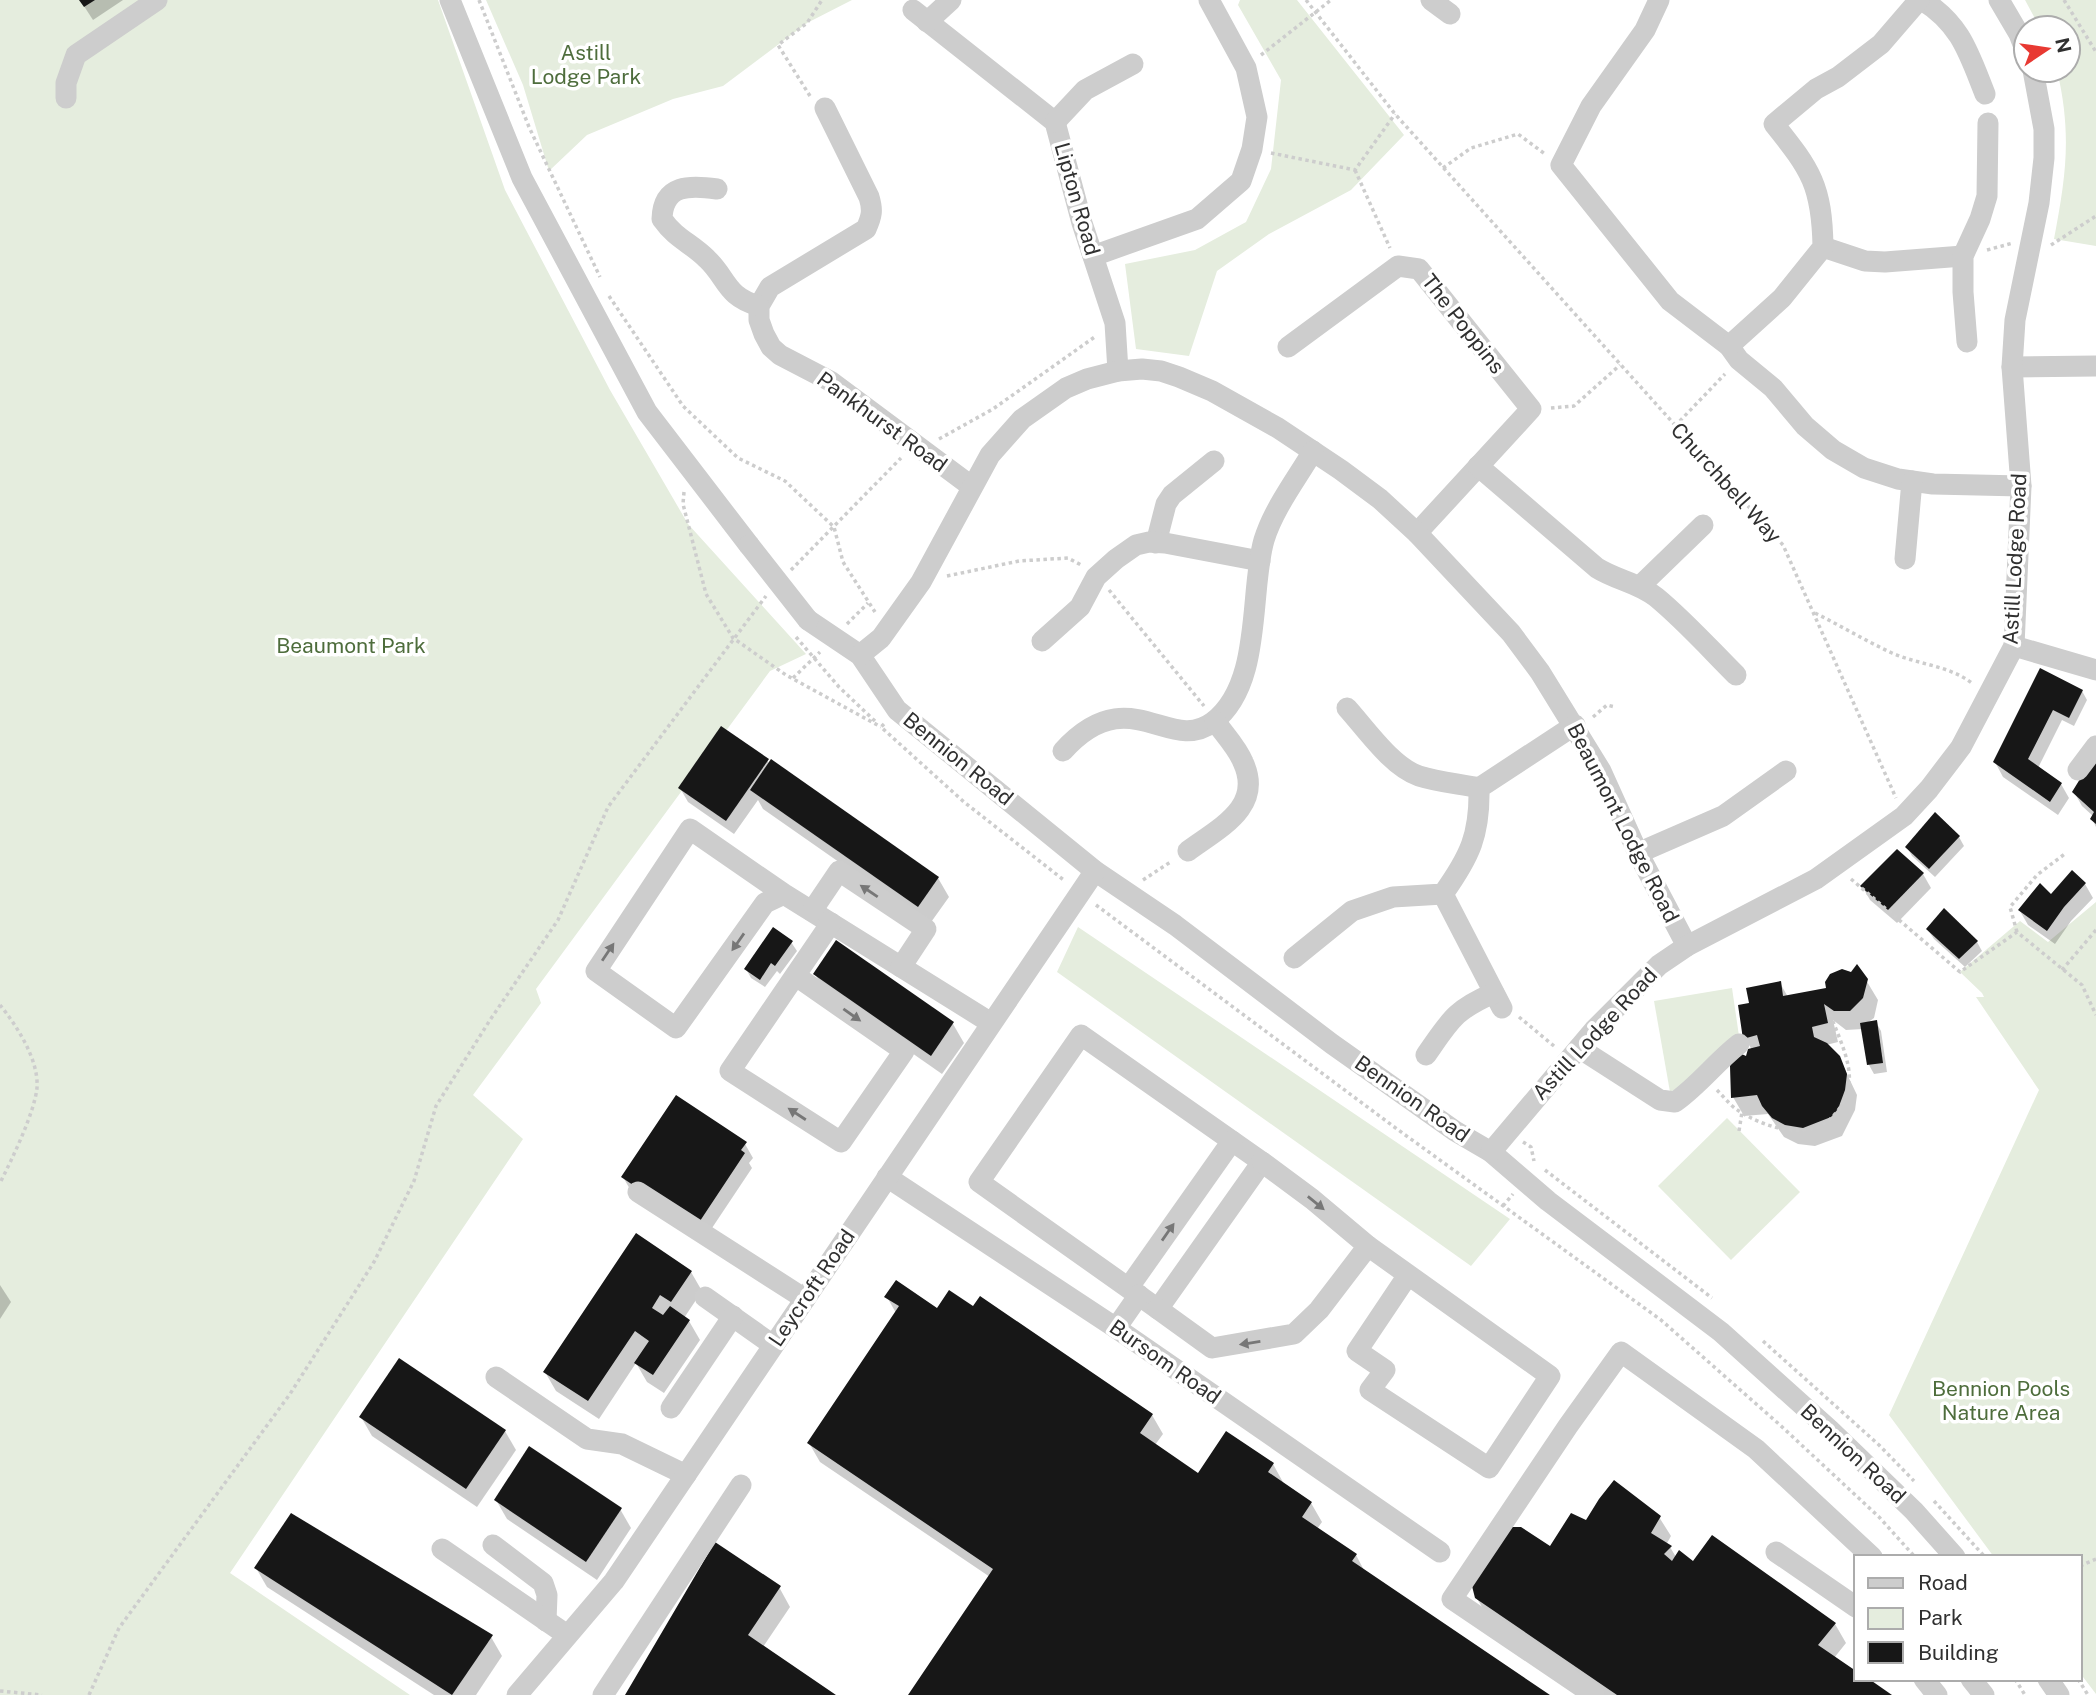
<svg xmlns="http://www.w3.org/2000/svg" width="2096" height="1695" viewBox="0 0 2096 1695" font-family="'Public Sans',sans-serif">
	<rect width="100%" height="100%" fill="#fff"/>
	<g fill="#e5edde">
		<path d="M0,0H438L505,190L610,390L688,524L806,654L770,671L536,989L541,1003L473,1095L523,1139L230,1573L410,1695H0Z"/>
		<path d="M486,0H852L807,23L723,86L673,99L587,135L549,171L523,85Z"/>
		<path d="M1240,0H1297L1404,135L1351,190L1269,234L1217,271L1189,356L1136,349L1125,264L1195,250L1246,222L1271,169L1281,80L1238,5Z"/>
		<path d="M2025,0H2096V246L2054,239C2066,176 2072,134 2057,70H2068V28H2040Z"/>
		<path d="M2096,902V1694L2080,1673V1557H1994L1889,1415L2039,1090L1976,997H1984L1982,993L1960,972L2020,921L2048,942Z"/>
		<path d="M1078,927L1510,1219L1471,1266L1057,972Z"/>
		<path d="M1732,988L1739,1036L1687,1084L1670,1092L1654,1001Z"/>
		<path d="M1727,1118L1800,1192L1731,1260L1658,1186Z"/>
	</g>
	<g fill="#0003">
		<path d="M80,0H123L93,20Z"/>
		<path d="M2041,670L2082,691L2087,700L2074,726L2062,720L2038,768L2061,784L2069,798L2058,815L2003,777L1995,762Z"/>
		<path d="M2096,757V827L2092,819L2093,816L2082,806L2074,792Z"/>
		<path d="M767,760L770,765L938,878L949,897L929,925L763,809L758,800L734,834L688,802L680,788Z"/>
		<path d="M1959,837L1964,846L1935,877L1912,856L1907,847Z"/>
		<path d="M1923,874L1931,888L1897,923L1870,900L1862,886Z"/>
		<path d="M2085,884L2093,898L2071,921L2055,944L2028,925L2020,911Z"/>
		<path d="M1928,930L1977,942L1982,951L1965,967L1934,939Z"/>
		<path d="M791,942L797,951L780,974L777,971L765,987L751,978L746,969Z"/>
		<path d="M815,974L953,1024L964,1043L942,1074L826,993Z"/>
		<path d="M1866,980L1878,1000L1874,1018L1867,1023L1876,1022L1881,1031L1887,1072L1874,1074L1869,1065L1863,1029L1846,1030L1833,1020L1838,1042L1826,1045L1839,1057L1857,1095L1855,1110L1842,1136L1815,1146L1798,1144L1784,1137L1768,1114L1744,1116L1733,1097L1752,1050L1745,1038L1751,1004L1780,983L1788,997Z"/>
		<path d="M745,1144L753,1158L749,1163L752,1168L706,1237L631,1191L623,1177Z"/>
		<path d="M691,1272L702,1291L684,1318L689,1321L700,1340L664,1393L647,1382L636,1363L599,1419L556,1391L545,1372Z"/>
		<path d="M0,1285L11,1302L0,1319Z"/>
		<path d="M887,1297L937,1310L1152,1415L1163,1434L1155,1445L1199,1475L1273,1464L1284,1484L1311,1503L1322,1522L1317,1529L1356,1555L1365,1572L1547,1695H910L990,1577L820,1462L809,1443L896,1313Z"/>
		<path d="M361,1417L505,1431L516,1450L477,1507L372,1436Z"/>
		<path d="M496,1500L620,1509L631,1528L597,1580L507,1519Z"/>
		<path d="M1659,1517L1671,1536L1666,1545L1670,1547L1676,1557L1835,1624L1846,1643L1834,1658L1856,1673V1679L1889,1695H1602L1488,1617L1476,1597L1587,1522Z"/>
		<path d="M256,1568L491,1637L502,1656L476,1695H434L267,1587Z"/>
		<path d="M779,1587L790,1607L763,1647L833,1695H627Z"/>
	</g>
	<g fill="#171717">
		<path d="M79,0H95L84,7Z"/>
		<path d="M2040,668L2083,690L2069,718L2053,710L2028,759L2062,783L2050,802L1993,762Z"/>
		<path d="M721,726L769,759L726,821L678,788Z"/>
		<path d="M2096,753V824L2090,819L2094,812L2072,792Z"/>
		<path d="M771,759L939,877L918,907L750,790Z"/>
		<path d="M1935,812L1960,836L1929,869L1905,847Z"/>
		<path d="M1897,849L1924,873L1888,910L1860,886Z"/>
		<path d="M2072,870L2086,883L2064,907L2047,931L2018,910L2040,883L2051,894Z"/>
		<path d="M1944,908L1978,941L1959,959L1926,929Z"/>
		<path d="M773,927L793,941L775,966L771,963L760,980L744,969Z"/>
		<path d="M836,940L954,1022L931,1056L813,974Z"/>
		<path d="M1857,964L1868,979L1863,998L1850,1011H1834L1824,1004L1828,1023L1812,1027L1814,1037L1827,1043L1840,1056L1847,1074L1845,1090L1838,1109L1831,1117L1803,1128L1785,1125L1772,1118L1762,1106L1757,1095L1731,1098L1730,1066L1735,1051L1746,1056L1748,1049L1760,1046L1757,1035L1743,1039L1738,1005L1749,1003L1746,988L1781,981L1783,996L1826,988L1825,982L1830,974L1842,969L1851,972Z"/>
		<path d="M1877,1020L1883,1063L1867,1065L1860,1023Z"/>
		<path d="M676,1095L747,1142L741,1150L745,1153L698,1224L687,1221L621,1177Z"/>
		<path d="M636,1233L692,1271L671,1302L660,1295L652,1308L663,1315L670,1306L690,1320L653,1375L634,1363L649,1341L635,1331L588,1401L543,1372Z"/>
		<path d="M896,1280L937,1308L949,1290L973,1306L980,1296L1153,1414L1140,1433L1198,1473L1226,1431L1274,1463L1268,1472L1312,1502L1302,1517L1357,1554L1352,1561L1550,1695H908L993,1569L807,1443L899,1306L884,1297Z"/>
		<path d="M399,1358L506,1430L466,1489L359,1417Z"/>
		<path d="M529,1446L622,1508L586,1562L494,1500Z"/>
		<path d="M1614,1480L1661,1516L1651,1533L1672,1546L1664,1554L1672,1561L1679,1550L1693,1561L1712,1535L1836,1623L1818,1645L1856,1671V1679H1869L1892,1695H1617L1475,1598L1471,1582L1508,1527H1521L1550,1546L1571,1513L1586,1520L1599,1499Z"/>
		<path d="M291,1513L493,1635L452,1695L254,1568Z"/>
		<path d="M715,1542L781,1586L748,1635L836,1695H625Z"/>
	</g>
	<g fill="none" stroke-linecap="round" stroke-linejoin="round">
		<g stroke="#cdcdcd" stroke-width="3.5" stroke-dasharray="3.5 3.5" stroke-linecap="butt">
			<path d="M479,0L529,127L600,277"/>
			<path d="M1306,0L1395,114L1783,545L1896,798"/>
			<path d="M2064,0L2096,52"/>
			<path d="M1261,55L1331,0"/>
			<path d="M810,96L778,45L807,23L822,0"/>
			<path d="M1271,153L1355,170L1395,114"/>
			<path d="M1443,168L1471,148L1518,134L1545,154"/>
			<path d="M1355,170L1390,248"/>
			<path d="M2051,245L2096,216"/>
			<path d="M1987,250L2013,243"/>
			<path d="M609,296L683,406L738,458L785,481L834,527L843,562L875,612"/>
			<path d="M1551,408L1574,406L1620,365"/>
			<path d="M1675,426L1725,374"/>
			<path d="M939,439L993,409L1096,336"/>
			<path d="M684,492L683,504L706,594L733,638L786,675L881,727"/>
			<path d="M791,570L901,458"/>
			<path d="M947,576L1019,561L1068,558L1083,566"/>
			<path d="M1109,590L1204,706"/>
			<path d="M1815,613C1841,626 1866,641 1892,653C1919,665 1949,665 1973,684"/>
			<path d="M847,624L868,603"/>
			<path d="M796,637L839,687L877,723"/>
			<path d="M793,678L820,652"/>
			<path d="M1593,717L1607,705L1615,707"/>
			<path d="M884,724L881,727L964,802L1065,881"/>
			<path d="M1851,879L1960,972L2017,932L2082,985L2096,1015"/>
			<path d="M1143,880L1172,861"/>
			<path d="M1096,905L1397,1129L1661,1320L1780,1425L1879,1517L1915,1557"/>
			<path d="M2017,932L2010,907L2037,875L2066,853"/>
			<path d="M2062,970L2096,930"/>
			<path d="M0,1005C17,1026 39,1060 37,1088C34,1114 12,1159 0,1183"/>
			<path d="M1519,1017L1554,1046"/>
			<path d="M1717,1090C1723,1096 1729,1104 1736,1109C1763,1128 1812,1143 1835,1114C1842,1106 1848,1095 1849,1085C1852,1061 1837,1034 1829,1011"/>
			<path d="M1739,1131L1742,1112"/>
			<path d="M1523,1142L1531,1147L1534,1161"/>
			<path d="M1545,1170L1712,1298"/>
			<path d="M1503,1206L1513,1194"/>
			<path d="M1763,1341L1879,1445L1914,1481"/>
			<path d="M1934,1501L1985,1557"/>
			<path d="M2080,1566L2096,1559"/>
			<path d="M2015,1679L2025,1695"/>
			<path d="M2078,1679L2088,1695"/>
			<path d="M0,1691L42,1695"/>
			<path d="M89,1695L119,1628L290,1394L374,1262L414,1181L436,1106L490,1020L558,920L608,807L766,596"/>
		</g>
		<g stroke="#cdcdcd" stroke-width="21">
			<path d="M450,0L522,178L647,412L749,545"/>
			<path d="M1431,0L1450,14"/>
			<path d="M1659,0L1645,30L1591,106L1561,165L1670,301L1729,346L1739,360L1773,388L1805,426L1833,450L1864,468L1898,479L1933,484L2021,486"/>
			<path d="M1922,0C1961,24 1969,54 1985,94"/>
			<path d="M1999,0L2019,34L2026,52"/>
			<path d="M913,10L1055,122L1082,223L1115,323L1118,371"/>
			<path d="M927,22L951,0"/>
			<path d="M66,98V83L76,55L157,0"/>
			<path d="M825,108L869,197C873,210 872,216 866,229L770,287L759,306V320L764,334L771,347L780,355L830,381L971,486"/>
			<path d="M1055,122L1085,90L1133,64"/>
			<path d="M717,189C690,185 663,184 662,219C677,240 690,242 707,259C728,279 725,296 759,306"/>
			<path d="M1823,247L1865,261L1885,262L1963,256"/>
			<path d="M1093,256L1197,219L1241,181L1252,149L1257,117L1246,68L1209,0"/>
			<path d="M1967,342L1963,292V256L1980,219L1987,196L1988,123"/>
			<path d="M1729,346L1782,298L1823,247C1822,186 1811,170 1774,124L1816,89L1838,77L1881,44L1919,0"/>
			<path d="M1288,347L1398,266L1419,269L1531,409L1417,533"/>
			<path d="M2012,367L2096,366"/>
			<path d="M1478,466L1597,568C1616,580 1639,583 1656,597C1684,620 1710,649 1736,675"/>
			<path d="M1156,543L1166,504L1172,495L1214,461"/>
			<path d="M1905,559L1912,481"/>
			<path d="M1640,586L1703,525"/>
			<path d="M808,620L860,655L897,710L1095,871L1175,925L1332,1044L1455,1131L1491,1152L1548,1201L1721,1332L1830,1430L1914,1511L1955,1557"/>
			<path d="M1042,641L1080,607L1096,577L1116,559L1136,545L1149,542L1165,543L1260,561"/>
			<path d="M2014,646L2096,670"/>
			<path d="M860,655L881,638L921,582L990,455L1022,419L1066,388L1087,379L1118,371L1142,369L1161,371L1179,377L1212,391L1278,428L1341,470L1380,499L1417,533L1511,633L1540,672L1601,771L1638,853L1687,946"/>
			<path d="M1347,708C1366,729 1392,767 1419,776C1438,782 1460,784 1479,788"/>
			<path d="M1063,751C1129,678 1169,755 1213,722C1263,684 1249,592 1264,540C1274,508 1296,480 1313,451"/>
			<path d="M2078,770L2096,746"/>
			<path d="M1188,851C1219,828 1264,807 1243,762C1237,747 1224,734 1215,721"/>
			<path d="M1638,853L1723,816L1786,771"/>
			<path d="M784,894L765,903L676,1028L596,971L690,829L784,894L991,1023"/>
			<path d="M1443,894L1502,1008"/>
			<path d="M812,911L839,871L926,929L901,967"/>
			<path d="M1294,958L1352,911L1393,897L1443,894C1470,856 1480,835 1479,788L1575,725"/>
			<path d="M796,976L904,1051L841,1142L730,1071L831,923"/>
			<path d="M1081,1035L1262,1162L1158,1309L979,1182Z"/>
			<path d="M1579,1048L1660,1100L1675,1102C1699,1085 1716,1062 1739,1044"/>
			<path d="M1426,1055C1450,1021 1454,1010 1494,993"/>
			<path d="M1491,1152L1594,1030L1659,965L1687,946L1816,879L1904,816L1929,789L1961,747L2014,646L2021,486L2012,367L2015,320L2039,203L2044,158V129L2033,70"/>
			<path d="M887,1177L1116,1328L1440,1552"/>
			<path d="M638,1192L805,1299"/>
			<path d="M1368,1246L1550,1376L1489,1468L1370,1390L1385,1370L1357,1351L1408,1275"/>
			<path d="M1129,1287L1232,1141"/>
			<path d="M705,1297L773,1345"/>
			<path d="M1158,1309L1212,1348L1294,1334L1319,1310L1368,1246L1312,1199L1262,1162"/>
			<path d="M1116,1328L1139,1295"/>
			<path d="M496,1377L587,1439L622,1444L686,1475"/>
			<path d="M671,1408L733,1316"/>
			<path d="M493,1545L543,1583L547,1595L546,1621"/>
			<path d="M442,1549L567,1635"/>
			<path d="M1776,1552L1856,1607"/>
			<path d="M1924,1679L1937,1695"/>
			<path d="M1971,1679L1984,1695"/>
			<path d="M2048,1679L2059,1695"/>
			<path d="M517,1695L614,1581L1095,871"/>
			<path d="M603,1695L741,1485"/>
			<path d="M1594,1695L1452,1599L1568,1426L1621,1352L1756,1449L1872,1557"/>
		</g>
		<path stroke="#cdcdcd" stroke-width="21" d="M749,545L808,620"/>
	</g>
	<defs><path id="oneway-solid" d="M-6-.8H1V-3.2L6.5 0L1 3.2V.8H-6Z" transform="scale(1.75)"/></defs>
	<g fill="#777">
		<use href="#oneway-solid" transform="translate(869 891) rotate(-146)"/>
		<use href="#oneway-solid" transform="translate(738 942) rotate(125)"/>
		<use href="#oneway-solid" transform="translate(608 952) rotate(-56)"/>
		<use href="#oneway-solid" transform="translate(852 1015) rotate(35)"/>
		<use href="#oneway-solid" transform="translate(797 1114) rotate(-147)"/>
		<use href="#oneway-solid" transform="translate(1316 1203) rotate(39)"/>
		<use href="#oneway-solid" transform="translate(1168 1232) rotate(-55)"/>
		<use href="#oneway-solid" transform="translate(1250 1343) rotate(171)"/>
	</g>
	<g text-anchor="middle" stroke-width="7" stroke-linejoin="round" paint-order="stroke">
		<g font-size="21" fill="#4e6d3c" stroke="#fff">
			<text x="586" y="60">Astill<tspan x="586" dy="24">Lodge Park</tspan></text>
			<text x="351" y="653">Beaumont Park</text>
			<text x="2001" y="1396">Bennion Pools<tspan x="2001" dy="24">Nature Area</tspan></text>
		</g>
		<g font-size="21" fill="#303030" stroke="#fff">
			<text transform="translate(1077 199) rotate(74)" y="7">Lipton Road</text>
			<text transform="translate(1463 324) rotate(52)" y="7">The Poppins</text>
			<text transform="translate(882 422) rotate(36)" y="7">Pankhurst Road</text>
			<text transform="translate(1726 483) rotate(48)" y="7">Churchbell Way</text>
			<text transform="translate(2015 559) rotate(-87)" y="7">Astill Lodge Road</text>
			<text transform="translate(958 759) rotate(39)" y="7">Bennion Road</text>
			<text transform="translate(1623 823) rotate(63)" y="7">Beaumont Lodge Road</text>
			<text transform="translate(1595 1034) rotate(-47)" y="7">Astill Lodge Road</text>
			<text transform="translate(1412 1099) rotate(35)" y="7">Bennion Road</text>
			<text transform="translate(812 1288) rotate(-56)" y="7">Leycroft Road</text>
			<text transform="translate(1165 1362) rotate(35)" y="7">Bursom Road</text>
			<text transform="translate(1853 1454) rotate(43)" y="7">Bennion Road</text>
		</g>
	</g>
	<rect x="1854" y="1555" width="228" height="126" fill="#ffffff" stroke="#acacac" stroke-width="2"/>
	<rect x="1868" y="1578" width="35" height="10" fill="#cdcdcd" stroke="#acacac" stroke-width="2"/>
	<text x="1918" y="1590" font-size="21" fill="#303030">Road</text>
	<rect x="1868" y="1608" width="35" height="21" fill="#e5edde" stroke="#acacac" stroke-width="2"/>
	<text x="1918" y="1625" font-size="21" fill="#303030">Park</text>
	<rect x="1868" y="1642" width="35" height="21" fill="#171717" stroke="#acacac" stroke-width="2"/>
	<text x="1918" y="1660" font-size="21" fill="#303030">Building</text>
	<g transform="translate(2047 49) rotate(77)"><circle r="33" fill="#ffffff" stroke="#acacac" stroke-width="2"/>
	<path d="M0-5L12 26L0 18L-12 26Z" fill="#e83932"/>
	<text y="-10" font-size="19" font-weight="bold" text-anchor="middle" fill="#303030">N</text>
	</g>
</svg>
